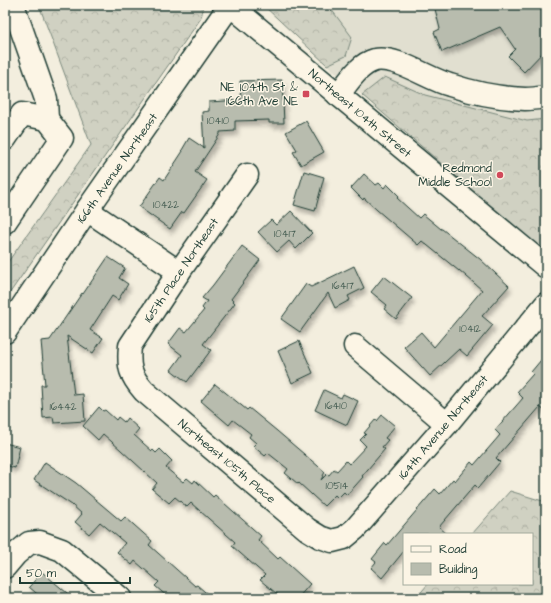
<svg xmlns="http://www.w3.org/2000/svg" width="551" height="603" viewBox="0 0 551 603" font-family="'Architects Daughter',sans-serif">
	<defs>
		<pattern id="forest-crowns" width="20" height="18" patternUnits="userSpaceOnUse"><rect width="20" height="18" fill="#d0d1c2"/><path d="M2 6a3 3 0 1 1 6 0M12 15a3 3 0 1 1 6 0" fill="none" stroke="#b2b4a7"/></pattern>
		<filter id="shadow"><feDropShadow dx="2.5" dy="4.5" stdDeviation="2" flood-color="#0004"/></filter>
	</defs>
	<rect width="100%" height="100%" fill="#f3eede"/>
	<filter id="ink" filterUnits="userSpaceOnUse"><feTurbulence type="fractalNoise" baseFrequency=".025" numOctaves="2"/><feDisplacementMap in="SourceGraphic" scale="8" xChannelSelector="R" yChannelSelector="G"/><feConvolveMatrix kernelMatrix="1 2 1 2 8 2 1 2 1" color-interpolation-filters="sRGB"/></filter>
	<g filter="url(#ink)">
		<path fill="#e1dfd0" d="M263,5H546V254L327,65Z"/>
		<g fill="url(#forest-crowns)" stroke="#78877b">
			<path d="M39,5H201C204,10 202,15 199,21L7,297L5,295V266L91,145Z"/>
			<path d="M263,5H327L331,9L352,37L346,56L327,65Z"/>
			<path d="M385,77L425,95L527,121L546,119V254L362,95Z"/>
			<path d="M510,491L546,502V598H416L428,584H532V534H472Z"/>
		</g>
		<g fill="#b8bcae" stroke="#1f3d34" filter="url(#shadow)">
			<path d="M434,5H546V49L524,72L508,56L515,49L500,27L442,52L434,32L440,29Z"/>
			<path d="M282,80L284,123H269V120L235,121V131L220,132V134L195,172L207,180L184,213L182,212L170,229L139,207L160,177L164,180L183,151L182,150L189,138L204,148L202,112L209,111V102L241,100L240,81Z"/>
			<path d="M306,121L324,152L301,165L293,152L297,150L286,132Z"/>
			<path d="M304,171L324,177L315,211L294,205Z"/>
			<path d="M364,174L376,185L379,183L384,188L387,184L399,196L397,198L419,218L423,214L441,229H442L480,259L509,286L482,316L493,325L467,356L459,349L430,376L404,347L421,332L434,347L482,290L459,270V271L422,241L418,245L377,210L364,198L363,200L351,188Z"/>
			<path d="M291,211L312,233L296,249L289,241L277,252L258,232L271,220L276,225Z"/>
			<path d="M242,246L260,260L231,299L235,303L203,344L211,350L187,382L171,370L182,355L168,344L180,328L186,332L204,310L202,308L207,301L202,298L213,285Z"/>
			<path d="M108,257L125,268L119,278L128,284L118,300L112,296L90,330L103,338L93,353L67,336L74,395L83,394L85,421L54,423L53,417L43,418L41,385H45L41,341L50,340L82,293L83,294Z"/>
			<path d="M354,266L364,288L348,296L350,300L335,308L328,293L300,332L281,319L306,284L311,287Z"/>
			<path d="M384,276L412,298L396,319L384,309L387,305L371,292Z"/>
			<path d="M299,341L313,373L292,383L278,351Z"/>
			<path d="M546,354V412L540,407L496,458L500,462L478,488L475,485L439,527L447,534H404V551L382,578L371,568L376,562L372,559L385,543L387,545L435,489L440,494L453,479L455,481L471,462L474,465L500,435L495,430L523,398L517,392L533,374L531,372Z"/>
			<path d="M215,384L247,410L249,408L277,431L325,472L321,480L327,474L329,475L334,469L337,471L346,461L349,464L366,446L360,440L366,434L364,433L376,419L377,421L382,415L395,426L385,438L388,440L382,447L385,449L362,476L363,477L347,495L344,492L338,498L335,495L324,506L299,483L298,484L285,473L288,469L268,453L265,456L253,446L256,443L249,437L251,434L233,420L229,425L201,401Z"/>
			<path d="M324,390L341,398L343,394L358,401L347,425L315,410Z"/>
			<path d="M99,407L103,411L105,410L116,420L118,417L124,422L127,418L139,429L134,435L152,451L153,450L156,453L160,449L172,461L166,468L183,482L187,478L193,483L195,480L213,497L215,495L261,536L258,540L278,559L280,557L310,584L298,598H282L260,580L265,575L232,546L235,542L191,503L187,507L175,497L169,503L152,489L157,483L121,450L103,434L98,440L83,426Z"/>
			<path d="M5,443L20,447L15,468L5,465Z"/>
			<path d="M45,462L76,483L121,521L125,517L152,541L149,545L195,586L197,585L212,598H169L155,586L159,582L135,561L132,565L117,552L125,543L100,522L89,534L75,522L82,514L72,505L34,480Z"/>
			<path d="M42,572L73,598H42L29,587Z"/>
		</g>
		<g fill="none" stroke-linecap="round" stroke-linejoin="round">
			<g stroke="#1f3d34" stroke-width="25">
				<g id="minor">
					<path d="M13,5L46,99L47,119"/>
					<path d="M230,5L546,267"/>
					<path d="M338,95C348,83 359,64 375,60C397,56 428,79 450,85C474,93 499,98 525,99C532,99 539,98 546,97"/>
					<path d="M5,139L22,114L47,119L62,138L5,222"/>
					<path d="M247,175L179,272L130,346C128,367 130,375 144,391L307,529L320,537L332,541L344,538L355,529L447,424L546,304"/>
					<path d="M87,210L179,272"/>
					<path d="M5,332L87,210L230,5"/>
					<path d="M355,346L447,424"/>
					<path d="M5,567L16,554L29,543L40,542L62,550L120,598"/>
				</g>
			</g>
			<use href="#minor" stroke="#fcf5e5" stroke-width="22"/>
		</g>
	</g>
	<g fill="#d1495b" stroke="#fcf5e5" stroke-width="1.5">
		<rect x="302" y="90" width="8" height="8" rx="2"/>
		<circle cx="500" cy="175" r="4"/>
	</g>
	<g text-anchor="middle" stroke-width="3" stroke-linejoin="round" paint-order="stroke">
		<g font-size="10" fill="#455d52">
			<text x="218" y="124">10410</text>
			<text x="166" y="208">10422</text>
			<text x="285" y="237">10417</text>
			<text x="343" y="289">16417</text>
			<text x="470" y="332">10412</text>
			<text x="336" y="409">16410</text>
			<text x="63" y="410">16442</text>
			<text x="337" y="489">10514</text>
		</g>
		<g font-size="12" fill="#1f3d34" stroke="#fcf5e5" text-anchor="end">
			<text x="298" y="91">NE 104th St &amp;<tspan x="298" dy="14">166th Ave NE</tspan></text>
			<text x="492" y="172">Redmond<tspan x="492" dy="14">Middle School</tspan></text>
		</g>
		<g font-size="12" fill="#1f3d34" stroke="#fcf5e5">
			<text transform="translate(360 113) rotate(40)" y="4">Northeast 104th Street</text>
			<text transform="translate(117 168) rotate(-55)" y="4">166th Avenue Northeast</text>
			<text transform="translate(181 270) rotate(-56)" y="4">165th Place Northeast</text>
			<text transform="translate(443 427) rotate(-50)" y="4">164th Avenue Northeast</text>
			<text transform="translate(227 461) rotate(40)" y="4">Northeast 105th Place</text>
		</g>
	</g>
	<rect width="551" height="603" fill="none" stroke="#fcf5e5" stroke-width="20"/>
	<rect x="10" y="10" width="531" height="583" fill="none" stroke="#1f3d34" stroke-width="1.5" filter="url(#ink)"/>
	<rect x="403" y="533" width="130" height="52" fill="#fcf5e5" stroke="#a4ab9e"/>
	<rect x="411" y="546" width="20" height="6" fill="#fcf5e5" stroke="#a4ab9e"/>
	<text x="439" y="553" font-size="12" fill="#1f3d34">Road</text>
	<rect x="411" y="563" width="20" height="12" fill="#b8bcae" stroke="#a4ab9e"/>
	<text x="439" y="573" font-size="12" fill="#1f3d34">Building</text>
	<path d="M20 577v6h110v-6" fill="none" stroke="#1f3d34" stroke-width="2"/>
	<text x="26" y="577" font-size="12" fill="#1f3d34" stroke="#fcf5e5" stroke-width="3" paint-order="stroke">50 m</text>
</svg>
